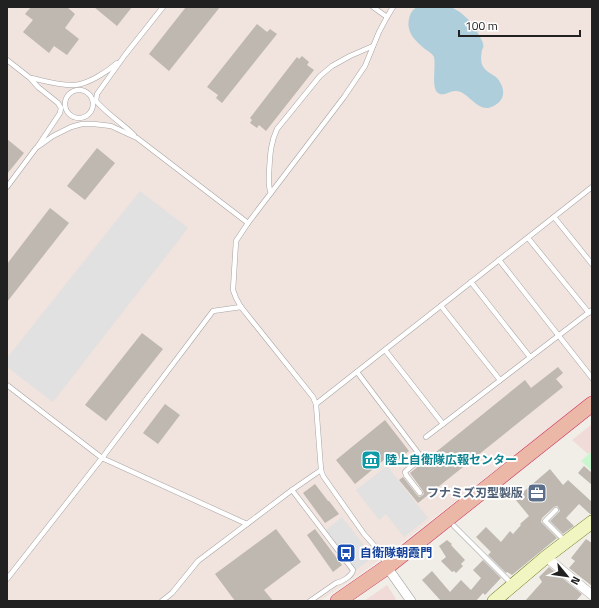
<svg xmlns="http://www.w3.org/2000/svg" width="599" height="608" viewBox="0 0 599 608" font-family="'Titillium Web','Noto Sans JP',sans-serif">
	<rect width="100%" height="100%" fill="#f1eee8"/>
	<g fill="#f0dbd9">
		<path d="M592,424V451L588,454L572,440Z"/>
		<path d="M387,585L396,599L394,601H364Z"/>
	</g>
	<path fill="#f1e3dd" d="M7,7H592V395L399,545L367,569L320,601H7Z"/>
	<path fill="#caf6cf" d="M592,451V471L581,461Z"/>
	<g fill="#e1e1e1">
		<path d="M140,191L188,228L53,402L7,367V358Z"/>
		<path d="M387,466L428,518L404,537L386,514L379,520L356,490Z"/>
		<path d="M342,517L373,557L356,570L326,530Z"/>
	</g>
	<path fill="#adceda" d="M417,7C425,7 433,7 441,7C444,7 447,6 450,7C454,8 458,11 461,13C471,21 475,27 481,39C482,41 483,42 483,44C484,46 483,48 482,50C481,56 480,63 484,68C487,72 492,74 496,77C503,84 507,96 498,103C479,119 470,91 456,91C449,90 442,99 436,91C432,83 436,65 434,57C433,54 428,51 425,49C416,41 406,33 409,19C410,14 412,10 417,7Z"/>
	<g fill="#beb8b1">
		<path d="M31,7H67L75,14L65,28L79,39L67,55L54,46L49,53L23,32L33,20L25,14Z"/>
		<path d="M94,7H132L117,26Z"/>
		<path d="M186,7H220L169,71L149,54Z"/>
		<path d="M257,24L267,32L270,29L277,34L222,103L216,98L218,95L207,87Z"/>
		<path d="M302,56L309,62L307,65L314,70L266,131L259,125L257,128L250,123L252,120L250,118L297,57L299,59Z"/>
		<path d="M7,139L24,153L7,174Z"/>
		<path d="M97,148L115,163L85,200L67,186Z"/>
		<path d="M50,208L69,223L7,302V264Z"/>
		<path d="M142,333L163,349L106,421L85,405Z"/>
		<path d="M558,367L563,373L556,379L563,387L418,503L399,480L403,477L417,495L419,497L422,496L424,494L423,491L410,473L525,380L531,388Z"/>
		<path d="M165,404L180,415L158,444L143,433Z"/>
		<path d="M385,420L409,451L389,467L384,460L355,484L336,460Z"/>
		<path d="M584,466L592,473V485L578,473Z"/>
		<path d="M550,469L563,485L568,480L592,502V514H590L579,504L566,518L574,526L563,534L550,521L560,511L558,507L557,506L554,507L542,518L541,522L557,538L512,575L507,572L506,573L488,555L491,552L476,537L486,527L501,542L510,531L513,534L521,525L520,524L529,516L515,499Z"/>
		<path d="M315,484L328,501H329L339,514L325,523L303,493Z"/>
		<path d="M276,529L301,562L264,590L273,601H235L215,574Z"/>
		<path d="M315,529L342,565L333,572L307,535Z"/>
		<path d="M586,539L592,543V586L569,568L575,561L571,558Z"/>
		<path d="M447,540L452,544L451,545L465,560L461,564L463,566L456,573L454,571L452,572L441,561L446,557L439,546Z"/>
		<path d="M483,560L501,578L485,595L483,593L476,601H441L422,580L432,571L450,592L461,580L471,590L481,578L473,570Z"/>
		<path d="M549,567L582,594L576,601H525L542,582L539,577Z"/>
	</g>
	<g fill="none" stroke-linecap="round" stroke-linejoin="round">
		<g stroke="#a5a5a5" stroke-width="5.5">
			<g id="service">
				<path d="M373,7L387,17"/>
				<path d="M7,60L30,78L38,87L58,103L61,108L60,113L38,146"/>
				<path d="M31,78C45,81 61,86 75,85C88,84 107,72 117,63"/>
				<circle cx="79" cy="104" r="14"/>
				<path d="M134,135C122,123 107,114 96,101L97,94L125,55L163,7"/>
				<path d="M7,187L36,148L53,136L71,127L82,124H94L111,126L137,138L248,223L236,241L233,290L236,298L241,307L313,397L316,404L321,470L292,490L198,561L172,593L162,601"/>
				<path d="M271,193C268,187 269,180 269,174C270,157 270,144 277,129L320,76L332,66L350,56L373,46"/>
				<path d="M554,217L592,264"/>
				<path d="M248,223L344,97L365,66L379,32L387,17L393,7"/>
				<path d="M528,238L589,313"/>
				<path d="M499,260L592,378"/>
				<path d="M471,282L530,357"/>
				<path d="M441,306L500,380"/>
				<path d="M385,350L443,424"/>
				<path d="M357,372L419,454L420,458L418,461L407,470L405,472L406,475L420,493"/>
				<path d="M7,385L102,458L247,524"/>
				<path d="M316,404L592,187"/>
				<path d="M426,437L592,310"/>
				<path d="M321,470L323,476L364,534L380,552L386,565"/>
				<path d="M292,490L353,570C352,576 342,582 336,583L310,601"/>
				<path d="M556,510L545,521L565,541"/>
				<path d="M454,526L512,584"/>
				<path d="M7,579L102,458L213,311L241,307"/>
			</g>
		</g>
		<g stroke="#a5a5a5" stroke-width="10">
			<g id="minor">
				<path d="M546,557L592,595"/>
				<path d="M387,567L411,601"/>
			</g>
		</g>
		<g stroke="#63720e" stroke-width="14">
			<path id="secondary" d="M494,601L546,557L592,522"/>
		</g>
		<g stroke="#ce3664" stroke-width="16">
			<path id="trunk" d="M338,601L387,567L592,404"/>
		</g>
		<use href="#service" stroke="#fff" stroke-width="4.5"/>
		<use href="#minor" stroke="#fff" stroke-width="9"/>
		<use href="#secondary" stroke="#f1f5c2" stroke-width="13"/>
		<use href="#trunk" stroke="#ebb7a6" stroke-width="15"/>
	</g>
	<defs>
		<g id="museum-square" transform="scale(1)"><rect x="-9" y="-9" width="18" height="18" rx="4" fill="#0f9aa8" stroke="#fff"/><path d="M0-6L6-3V-2H-6V-3ZM-5-1h2V3h-2ZM-1-1h2V3h-2ZM3-1h2V3H3ZM-6 4H6V6H-6Z" fill="#fff"/></g>
		<g id="office-square" transform="scale(1)"><rect x="-9" y="-9" width="18" height="18" rx="4" fill="#5c6f8a" stroke="#fff"/><path d="M-6-3h4V-5.5h4V-3h4V5H-6ZM-1-4.5V-3h2v-1.5ZM-6 0V1H6V0Z" fill="#fff"/></g>
		<g id="bus-square" transform="scale(1)"><rect x="-9" y="-9" width="18" height="18" rx="4" fill="#1a4fb4" stroke="#fff"/><path d="M-5-6H5V4H4V6H2V4H-2V6H-4V4H-5ZM-3.5-4V0h7V-4ZM-3.5 1.2v1.5H-2V1.2ZM2 1.2v1.5H3.5V1.2Z" fill="#fff"/></g>
	</defs>
	<g fill-rule="evenodd">
		<use href="#museum-square" x="371" y="460"/>
		<use href="#office-square" x="537" y="493"/>
		<use href="#bus-square" x="346" y="553"/>
	</g>
	<g text-anchor="middle" stroke-width="4" stroke-linejoin="round" paint-order="stroke">
		<g font-size="12" font-weight="bold" fill="#0d838f" stroke="#fff" text-anchor="start">
			<text x="385" y="464">陸上自衛隊広報センター</text>
		</g>
		<g font-size="12" font-weight="bold" fill="#4e5e75" stroke="#fff" text-anchor="end">
			<text x="523" y="497">フナミズ刃型製版</text>
		</g>
		<g font-size="12" font-weight="bold" fill="#164399" stroke="#fff" text-anchor="start">
			<text x="360" y="557">自衛隊朝霞門</text>
		</g>
	</g>
	<rect width="599" height="608" fill="none" stroke="#212121" stroke-width="16"/>
	<g transform="translate(567 576) rotate(119)" stroke="#ffffff" stroke-width="3" paint-order="stroke">
	<path d="M0-3L7 15L0 10L-7 15Z" fill="#212121"/>
	<text y="-6" font-size="11" font-weight="bold" text-anchor="middle" fill="#212121">N</text>
	</g>
	<path d="M459 30v6h121v-6" fill="none" stroke="#212121" stroke-width="2"/>
	<text x="465" y="30" font-size="12" fill="#212121" stroke="#ffffff" stroke-width="3" paint-order="stroke">100 m</text>
</svg>
